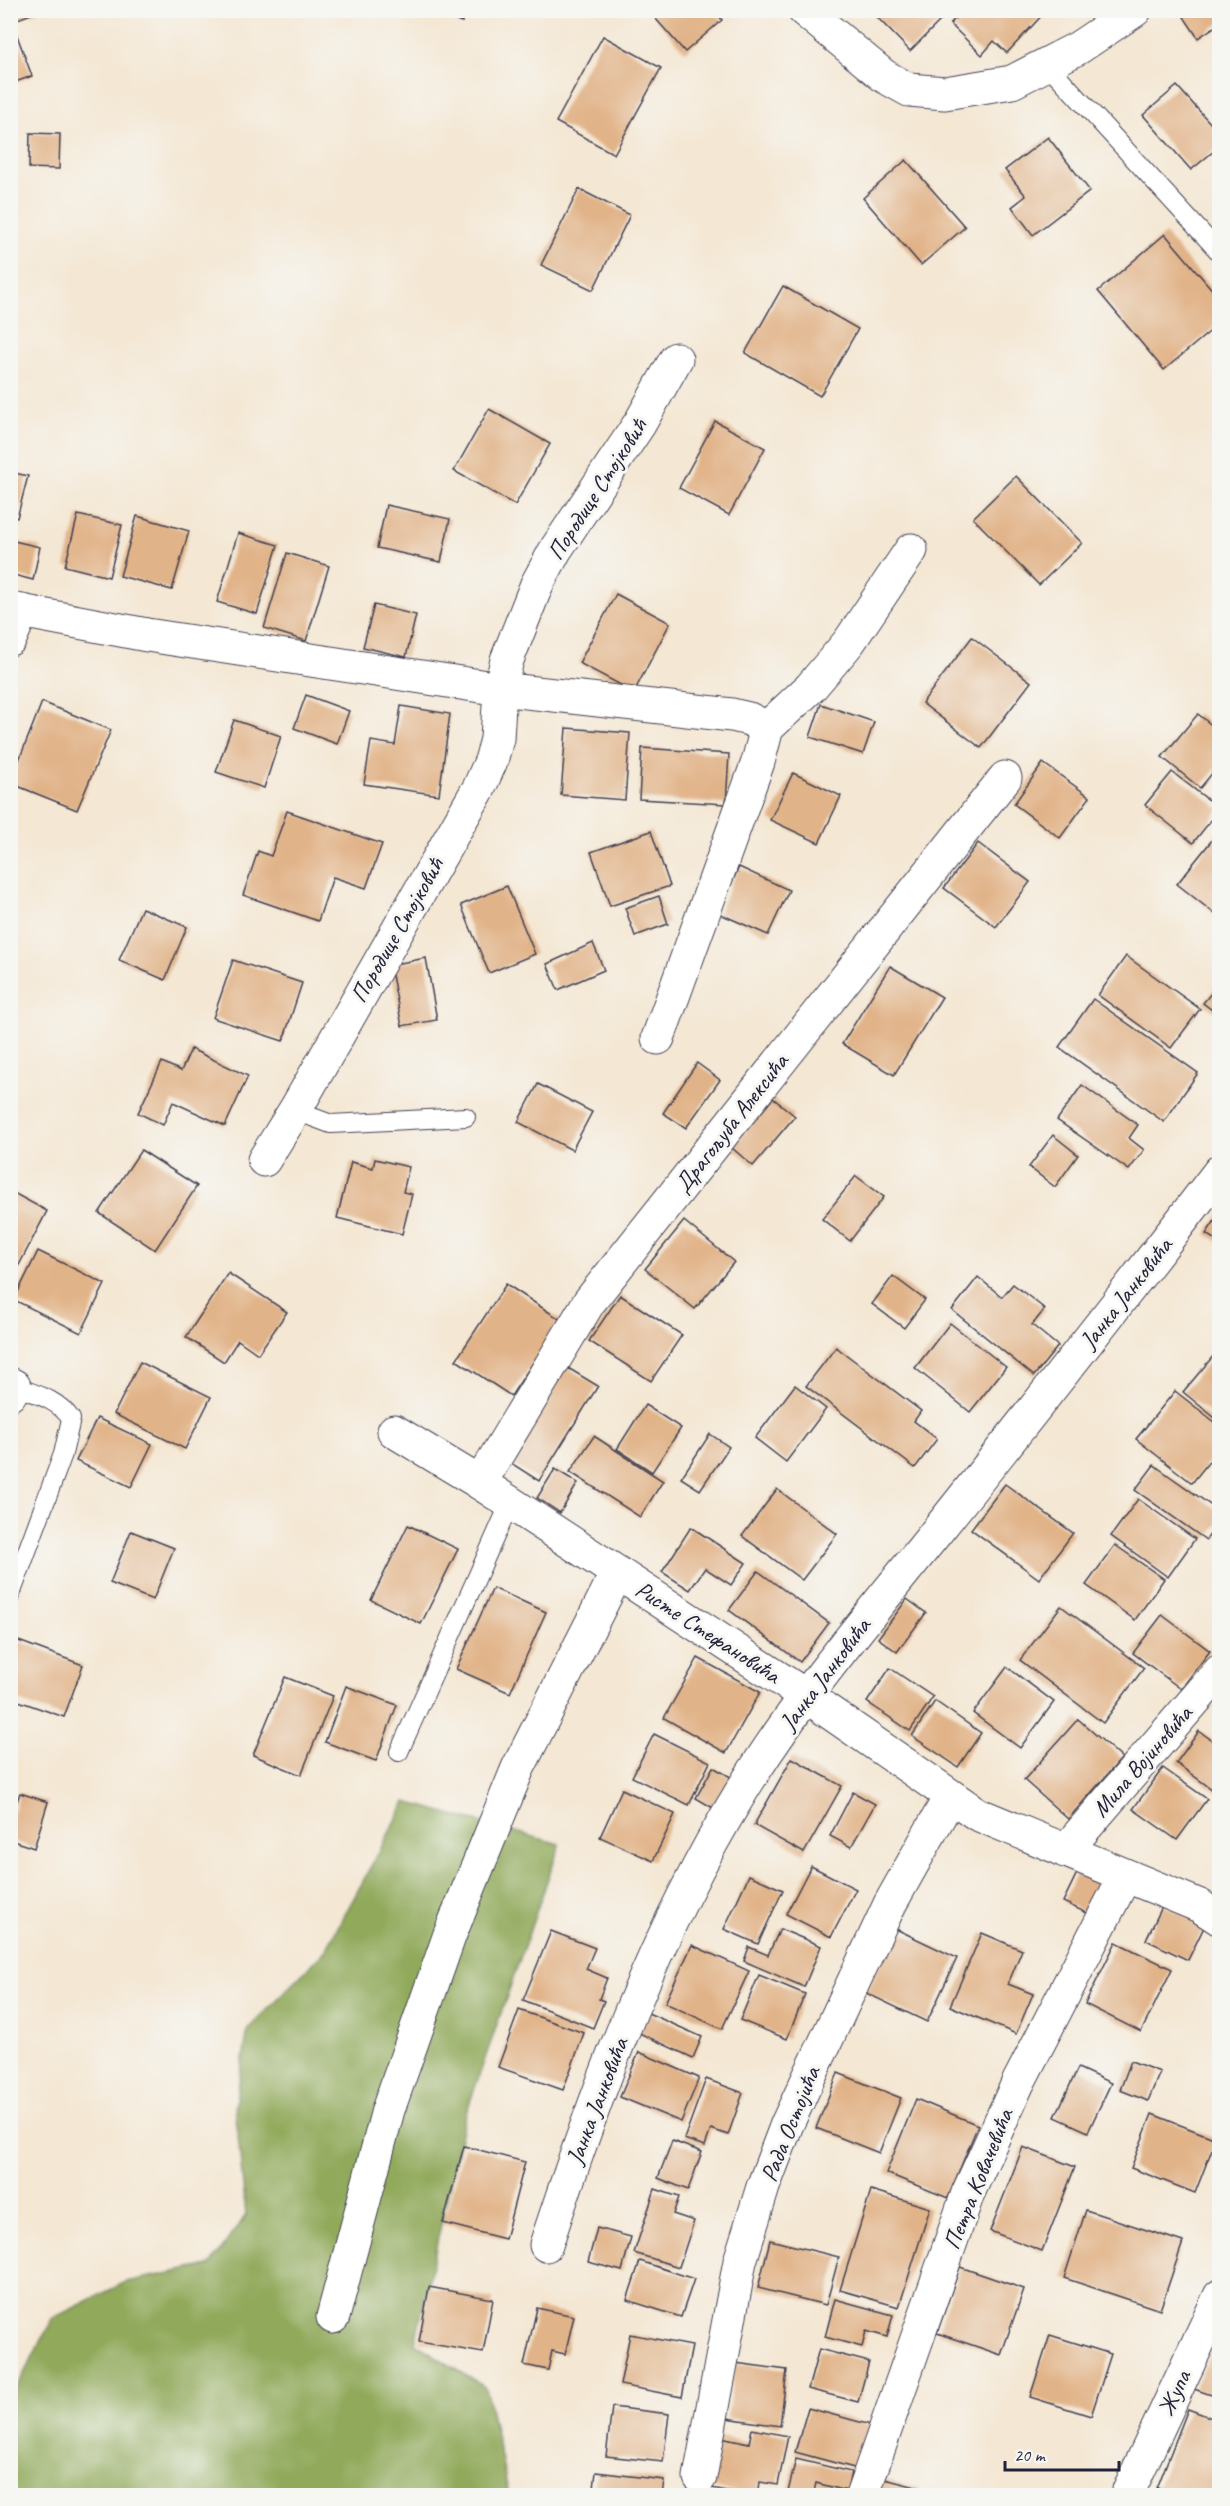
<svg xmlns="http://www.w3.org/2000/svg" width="1230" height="2506" viewBox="0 0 1230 2506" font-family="Caveat,sans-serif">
	<rect width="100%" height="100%" fill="#f6f6f2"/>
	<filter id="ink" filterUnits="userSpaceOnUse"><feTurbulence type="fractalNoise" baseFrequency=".0167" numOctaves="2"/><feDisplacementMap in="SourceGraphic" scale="12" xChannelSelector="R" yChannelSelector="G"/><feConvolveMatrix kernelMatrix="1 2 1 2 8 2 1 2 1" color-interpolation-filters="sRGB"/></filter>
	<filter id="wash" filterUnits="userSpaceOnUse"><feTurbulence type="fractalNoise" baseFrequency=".008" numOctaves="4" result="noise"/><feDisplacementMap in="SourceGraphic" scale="24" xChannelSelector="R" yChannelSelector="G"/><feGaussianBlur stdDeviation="1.35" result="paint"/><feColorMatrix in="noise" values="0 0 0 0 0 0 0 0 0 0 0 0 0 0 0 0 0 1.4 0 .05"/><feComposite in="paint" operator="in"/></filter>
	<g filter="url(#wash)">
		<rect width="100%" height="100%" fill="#f4e7d3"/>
		<path fill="#90a95a" stroke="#59664a" stroke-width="1.5" d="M406,1802L560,1844L464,2119L415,2343L486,2388L509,2495L11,2496V2398L53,2318L126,2282L211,2265L246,2215L235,2106L248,2029L325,1951Z"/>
		<g id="blocks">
			<g fill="#e1b388">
				<path d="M10,10H39V11L10,22Z"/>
				<path d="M417,10H464L462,22Z"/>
				<path d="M648,10H714L722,20L685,52Z"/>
				<path d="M870,10H951L910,51Z"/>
				<path d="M963,10H1047L1007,53L994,41L982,55L950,24Z"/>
				<path d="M1192,10H1220V23L1198,38L1184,17Z"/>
				<path d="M15,30L32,76L10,84V32Z"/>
				<path d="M603,36L661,68L614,154L556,122Z"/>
				<path d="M1177,86L1220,134V146L1191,170L1143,115Z"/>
				<path d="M30,133L60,134L59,169L29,168Z"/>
				<path d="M1048,137L1090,191L1033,235L1012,207L1026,196L1005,170Z"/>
				<path d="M906,160L965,227L921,265L863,198Z"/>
				<path d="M579,189L630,215L593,290L541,265Z"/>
				<path d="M1165,234L1220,299V323L1164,370L1098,291Z"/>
				<path d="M783,286L858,329L820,396L745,353Z"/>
				<path d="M489,409L550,444L515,505L454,471Z"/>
				<path d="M715,421L765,448L729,515L679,488Z"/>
				<path d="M10,472L28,476L17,518L10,517Z"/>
				<path d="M1016,476L1082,543L1039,585L973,518Z"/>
				<path d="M386,505L450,519L441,562L377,548Z"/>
				<path d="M78,515L122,525L109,577L65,566Z"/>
				<path d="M137,516L189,531L172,590L120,576Z"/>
				<path d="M238,533L278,545L257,614L217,602Z"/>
				<path d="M14,541L40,547L33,580L10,574Z"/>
				<path d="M287,553L329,566L306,641L264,628Z"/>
				<path d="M616,594L670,623L634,692L579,663Z"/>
				<path d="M374,605L416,615L406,657L363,647Z"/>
				<path d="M972,637L1031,682L981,748L922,703Z"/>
				<path d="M306,695L349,711L337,744L294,728Z"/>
				<path d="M42,702L111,730L77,810L10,783Z"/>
				<path d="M821,704L874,722L863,754L810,737Z"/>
				<path d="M401,706L450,714L439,795L364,784L371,741L395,745Z"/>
				<path d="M1198,714L1220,732V764L1200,788L1162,757Z"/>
				<path d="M234,720L281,736L264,788L216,772Z"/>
				<path d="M566,728L630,733L625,800L561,795Z"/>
				<path d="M642,748L729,754L726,804L639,799Z"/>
				<path d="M1043,763L1090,797L1060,838L1014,804Z"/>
				<path d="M1172,772L1220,809L1193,843L1145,805Z"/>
				<path d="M793,773L841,796L819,843L770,820Z"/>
				<path d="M287,811L382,844L366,888L333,877L318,921L243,895L258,851L271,856Z"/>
				<path d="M1220,830V918L1177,884Z"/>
				<path d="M651,831L670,886L610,906L591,852Z"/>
				<path d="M978,843L1030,882L996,927L944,888Z"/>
				<path d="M739,867L789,890L768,935L718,913Z"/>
				<path d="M507,886L535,954L489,973L461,905Z"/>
				<path d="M659,896L668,924L635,936L625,908Z"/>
				<path d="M142,908L187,927L165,980L119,960Z"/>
				<path d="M593,943L604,970L558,990L547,964Z"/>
				<path d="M1126,956L1200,1009L1171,1048L1098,995Z"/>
				<path d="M426,958L437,1020L402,1026L390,965Z"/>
				<path d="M233,960L302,983L283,1041L213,1018Z"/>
				<path d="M890,966L942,997L894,1075L842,1044Z"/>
				<path d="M1220,982V1016L1203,1003Z"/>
				<path d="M1093,999L1198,1073L1164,1122L1059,1047Z"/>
				<path d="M191,1049L248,1076L225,1126L173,1102L163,1125L138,1113L162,1062L181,1071Z"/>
				<path d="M697,1063L720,1080L686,1128L663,1113Z"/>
				<path d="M538,1084L592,1112L572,1150L518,1122Z"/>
				<path d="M1082,1085L1138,1125L1129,1138L1144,1150L1129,1170L1057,1120Z"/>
				<path d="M773,1098L795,1116L753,1166L732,1148Z"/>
				<path d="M1053,1135L1078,1155L1055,1187L1029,1167Z"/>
				<path d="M141,1150L197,1186L155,1250L99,1213Z"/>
				<path d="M375,1159L409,1167L403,1192L412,1194L402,1234L337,1218L351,1162L373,1168Z"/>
				<path d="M856,1176L884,1197L850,1241L822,1219Z"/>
				<path d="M10,1191L47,1211L17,1269L10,1265Z"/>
				<path d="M1220,1213V1243L1206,1234Z"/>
				<path d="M684,1221L734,1262L695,1309L645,1269Z"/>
				<path d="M38,1251L105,1284L81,1333L14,1300Z"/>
				<path d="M228,1273L287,1312L258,1354L238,1340L224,1362L186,1337Z"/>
				<path d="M893,1276L925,1300L904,1328L872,1304Z"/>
				<path d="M978,1277L1002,1297L1013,1284L1045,1309L1032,1325L1058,1346L1034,1376L952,1310Z"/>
				<path d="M506,1284L561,1320L511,1396L456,1360Z"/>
				<path d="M620,1295L682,1335L651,1381L589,1341Z"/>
				<path d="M950,1323L1006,1367L970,1412L915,1368Z"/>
				<path d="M836,1347L921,1411L914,1421L937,1439L915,1468L806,1386Z"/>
				<path d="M1220,1348V1422L1183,1392Z"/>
				<path d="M140,1362L211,1397L185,1449L114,1414Z"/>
				<path d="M558,1362L598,1386L539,1481L500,1456Z"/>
				<path d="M795,1385L826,1409L786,1462L755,1438Z"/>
				<path d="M1175,1391L1220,1426V1448L1192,1483L1136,1439Z"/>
				<path d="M645,1405L681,1428L652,1472L617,1449Z"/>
				<path d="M97,1418L152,1444L131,1487L76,1461Z"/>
				<path d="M710,1434L729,1447L700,1490L681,1478Z"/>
				<path d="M594,1436L663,1481L640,1517L570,1472Z"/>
				<path d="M1154,1465L1220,1512V1521L1206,1540L1135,1490Z"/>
				<path d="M555,1469L578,1483L560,1513L537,1498Z"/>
				<path d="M1005,1484L1073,1533L1039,1579L971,1529Z"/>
				<path d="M777,1489L837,1534L802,1580L742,1536Z"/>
				<path d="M1138,1499L1195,1539L1168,1577L1111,1536Z"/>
				<path d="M408,1525L458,1549L421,1624L371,1600Z"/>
				<path d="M691,1527L746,1563L731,1585L705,1568L690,1590L662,1572Z"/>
				<path d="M131,1531L174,1548L153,1600L110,1583Z"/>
				<path d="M1115,1545L1164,1579L1135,1620L1086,1585Z"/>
				<path d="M758,1571L829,1623L800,1662L729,1610Z"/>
				<path d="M493,1588L546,1612L510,1693L456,1669Z"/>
				<path d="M907,1599L926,1613L897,1652L878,1638Z"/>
				<path d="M1061,1606L1144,1668L1103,1723L1020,1660Z"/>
				<path d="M1162,1615L1210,1651L1181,1689L1133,1653Z"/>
				<path d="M16,1640L83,1665L64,1717L10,1698V1655Z"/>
				<path d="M698,1658L760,1692L726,1753L664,1718Z"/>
				<path d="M1007,1667L1054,1702L1020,1748L973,1713Z"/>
				<path d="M890,1668L933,1697L910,1731L867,1702Z"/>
				<path d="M285,1677L333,1696L301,1775L253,1755Z"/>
				<path d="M346,1686L397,1705L376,1761L325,1742Z"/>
				<path d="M935,1701L981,1733L958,1767L912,1736Z"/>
				<path d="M1078,1719L1122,1758L1068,1819L1024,1780Z"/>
				<path d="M1199,1731L1220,1746V1795L1176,1763Z"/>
				<path d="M654,1734L710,1762L689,1805L632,1777Z"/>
				<path d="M792,1758L842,1786L804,1853L754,1825Z"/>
				<path d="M713,1767L736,1780L718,1811L696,1798Z"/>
				<path d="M1163,1768L1207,1799L1177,1840L1133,1809Z"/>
				<path d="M622,1789L675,1814L653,1861L600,1837Z"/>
				<path d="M853,1792L875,1804L851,1847L830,1836Z"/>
				<path d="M20,1793L48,1802L34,1848L10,1840V1822Z"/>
				<path d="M811,1866L856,1889L831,1937L786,1914Z"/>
				<path d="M1078,1871L1107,1885L1093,1916L1063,1902Z"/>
				<path d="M749,1875L783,1890L758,1944L724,1929Z"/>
				<path d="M1163,1905L1205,1925L1188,1960L1146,1940Z"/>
				<path d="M780,1929L821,1946L804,1987L744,1961L749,1947L768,1955Z"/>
				<path d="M896,1929L957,1958L927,2022L866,1993Z"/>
				<path d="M551,1931L595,1948L586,1969L607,1978L599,1999L604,2001L593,2028L523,2000Z"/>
				<path d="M982,1933L1022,1950L1008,1984L1033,1994L1016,2034L950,2006Z"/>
				<path d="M1116,1942L1172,1969L1141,2032L1085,2004Z"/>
				<path d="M692,1945L749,1971L722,2029L665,2003Z"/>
				<path d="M759,1975L805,1994L787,2039L740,2020Z"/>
				<path d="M519,2010L584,2033L563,2090L498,2067Z"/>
				<path d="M648,2013L702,2037L693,2058L639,2033Z"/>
				<path d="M639,2052L699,2078L681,2122L620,2097Z"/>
				<path d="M1131,2061L1160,2072L1148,2101L1120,2090Z"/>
				<path d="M1078,2068L1111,2083L1088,2132L1055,2117Z"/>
				<path d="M838,2073L901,2098L879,2153L816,2128Z"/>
				<path d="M706,2079L743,2093L728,2135L711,2129L705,2146L684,2139Z"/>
				<path d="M916,2099L978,2125L948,2198L886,2173Z"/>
				<path d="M1152,2114L1216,2139L1195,2193L1131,2168Z"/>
				<path d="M672,2141L702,2152L688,2190L658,2178Z"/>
				<path d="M464,2146L525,2162L505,2239L443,2223Z"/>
				<path d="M1023,2147L1075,2167L1042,2251L990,2231Z"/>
				<path d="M655,2189L679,2197L673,2214L694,2221L679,2267L634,2253Z"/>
				<path d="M871,2190L930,2208L899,2307L840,2290Z"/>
				<path d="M1086,2210L1183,2242L1160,2310L1064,2278Z"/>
				<path d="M597,2228L631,2237L622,2271L588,2262Z"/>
				<path d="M770,2240L839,2257L826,2305L758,2288Z"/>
				<path d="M640,2261L694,2279L681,2317L627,2300Z"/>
				<path d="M960,2267L1024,2289L1001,2355L937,2333Z"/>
				<path d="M429,2287L493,2299L483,2353L419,2342Z"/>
				<path d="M835,2299L893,2315L887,2337L866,2331L862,2347L825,2337Z"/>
				<path d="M537,2308L574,2316L565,2354L552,2351L548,2370L524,2365Z"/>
				<path d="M630,2334L692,2346L682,2397L620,2385Z"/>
				<path d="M1050,2335L1111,2354L1091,2416L1030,2397Z"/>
				<path d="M1220,2335V2398L1194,2389Z"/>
				<path d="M819,2349L869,2362L858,2402L808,2389Z"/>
				<path d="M735,2363L787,2370L780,2426L727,2418Z"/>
				<path d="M612,2407L669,2414L663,2462L606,2456Z"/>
				<path d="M808,2408L871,2425L858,2469L795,2452Z"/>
				<path d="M1188,2409L1220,2421V2493L1216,2496H1178L1157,2488Z"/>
				<path d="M752,2429L788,2436L778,2485L760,2482L758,2496L705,2487L716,2436L749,2443Z"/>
				<path d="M796,2459L851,2472L847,2491L816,2483L813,2496H787Z"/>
				<path d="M596,2472L664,2480L662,2496H593Z"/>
				<path d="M877,2477L920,2488L918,2496H872Z"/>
			</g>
		</g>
	</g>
	<g filter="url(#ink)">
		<use href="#blocks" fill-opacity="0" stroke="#424052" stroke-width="1.5"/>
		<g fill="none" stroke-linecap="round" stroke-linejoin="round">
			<g stroke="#424052" stroke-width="20">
				<g id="service">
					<path d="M1048,65L1220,253"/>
					<path d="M297,1107L312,1117L331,1124L466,1117"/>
					<path d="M10,1597L63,1454L71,1419C58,1399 35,1394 14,1386"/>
					<path d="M399,1752L510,1503"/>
				</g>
			</g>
			<g stroke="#424052" stroke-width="35">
				<g id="minor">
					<path d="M804,10L884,76L909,90L945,93L1012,82L1078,48L1135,10"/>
					<path d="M10,609L147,635L500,689L732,715L749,719L767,728"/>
					<path d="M10,639L22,611"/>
					<path d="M658,1038L758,762L767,728L811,687L849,642L911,550"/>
					<path d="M264,1160L297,1107L479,788L491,761L497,739L500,689L507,660L537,584L556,549L640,423L676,359"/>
					<path d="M10,1384L14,1386L10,1394"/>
					<path d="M394,1431L480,1483L806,1696L977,1814L1200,1906L1220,1919"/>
					<path d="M480,1483L589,1302L1005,778"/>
					<path d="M1065,1851L1220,1671"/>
					<path d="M546,2245C597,2089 655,1933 741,1792C798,1698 870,1615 938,1530C1033,1411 1127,1292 1220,1171"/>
					<path d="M333,2317L388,2110L450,1934L518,1768L617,1573"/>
					<path d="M700,2477L740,2261L763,2187L787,2124L890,1904L950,1797"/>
					<path d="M1129,2490L1220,2296"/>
					<path d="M862,2496L968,2193L1018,2083L1125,1876"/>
				</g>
			</g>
			<use href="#service" stroke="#fff" stroke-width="18"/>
			<use href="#minor" stroke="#fff" stroke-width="33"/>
		</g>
	</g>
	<g text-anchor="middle" stroke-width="6" stroke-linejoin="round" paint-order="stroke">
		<g font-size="24" fill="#22223b" stroke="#f6f6f2">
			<text transform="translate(597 489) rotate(-57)" y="8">Породице Стојковић</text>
			<text transform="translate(397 930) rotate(-60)" y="8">Породице Стојковић</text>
			<text transform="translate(731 1123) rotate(-52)" y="8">Драгољуба Алексића</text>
			<text transform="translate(1126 1293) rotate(-52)" y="8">Јанка Јанковића</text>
			<text transform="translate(708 1632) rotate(33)" y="8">Ристе Стефановића</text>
			<text transform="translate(825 1674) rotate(-53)" y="8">Јанка Јанковића</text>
			<text transform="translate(1142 1761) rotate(-49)" y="8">Мила Војиновића</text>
			<text transform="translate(597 2101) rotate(-69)" y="8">Јанка Јанковића</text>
			<text transform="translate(790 2124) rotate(-68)" y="8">Рада Остојића</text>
			<text transform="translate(978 2179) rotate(-68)" y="8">Петра Ковачевића</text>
			<text transform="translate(1174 2393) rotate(-65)" y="8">Жупа</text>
		</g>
	</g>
	<rect width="1230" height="2506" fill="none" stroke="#f6f6f2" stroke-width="36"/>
	<path d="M1005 2461v9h114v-9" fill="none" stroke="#22223b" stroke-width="3"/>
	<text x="1014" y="2461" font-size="18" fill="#22223b" stroke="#f6f6f2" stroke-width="4.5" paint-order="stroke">20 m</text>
</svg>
